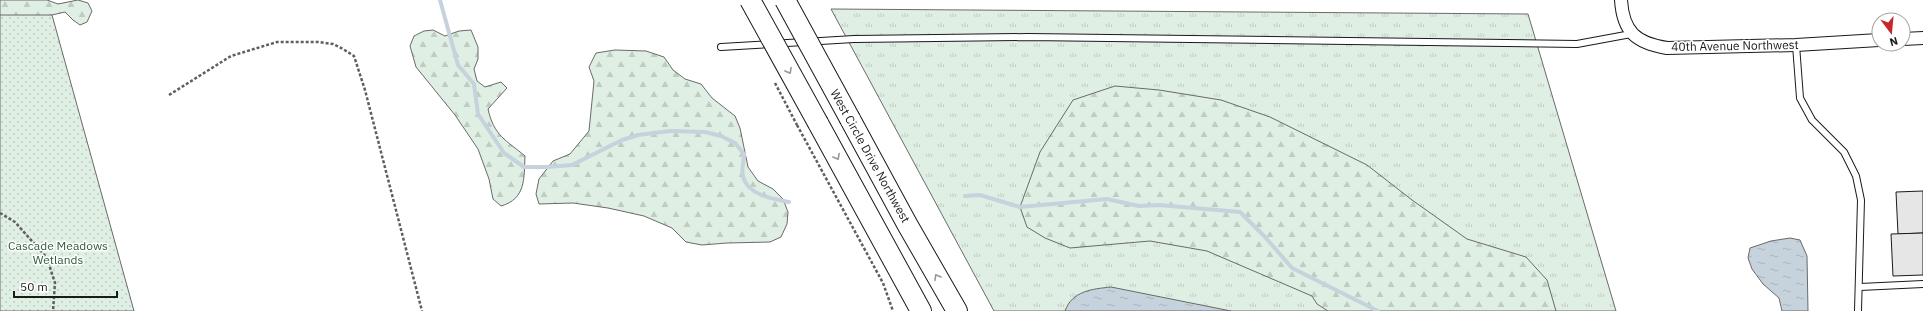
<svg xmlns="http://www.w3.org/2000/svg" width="1923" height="311" viewBox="0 0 1923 311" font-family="'IBM Plex Sans',sans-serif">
	<defs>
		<pattern id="grass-tufts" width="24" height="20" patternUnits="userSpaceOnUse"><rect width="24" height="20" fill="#e0efe3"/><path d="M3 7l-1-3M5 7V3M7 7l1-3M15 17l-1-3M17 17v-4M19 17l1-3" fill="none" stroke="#c0ccc2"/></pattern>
		<pattern id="forest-firs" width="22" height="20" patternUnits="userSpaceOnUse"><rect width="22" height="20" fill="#e0efe3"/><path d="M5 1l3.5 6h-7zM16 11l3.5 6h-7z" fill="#c0ccc2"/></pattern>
		<pattern id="park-dots" width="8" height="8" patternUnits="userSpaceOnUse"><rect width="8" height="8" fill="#e0efe3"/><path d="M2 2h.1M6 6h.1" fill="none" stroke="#c0ccc2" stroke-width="1.8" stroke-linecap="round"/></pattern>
		<pattern id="water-ripples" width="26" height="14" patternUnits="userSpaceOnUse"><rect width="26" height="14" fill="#c6d2dc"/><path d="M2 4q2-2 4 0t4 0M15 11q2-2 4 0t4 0" fill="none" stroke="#aab4bc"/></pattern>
	</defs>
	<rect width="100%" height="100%" fill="#fff"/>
	<path fill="url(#grass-tufts)" stroke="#6a6a6a" d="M831,9L1528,14L1616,311H994Z"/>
	<g fill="url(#forest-firs)" stroke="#6a6a6a">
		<path d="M0,0H47L58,4L78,0L88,3L92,11L87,22L80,25L73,20L65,12L52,15L0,21Z"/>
		<path d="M433,30L445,36L459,31L471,30L478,47V59L474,69L477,81L485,87L501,82L507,88L488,109C494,136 506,140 525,156C524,178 526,199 501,206L493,199L489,179L478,149L455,115L416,67L410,46L414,36L424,31Z"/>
		<path d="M615,50L646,51L664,57L673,70L685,79L701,84L712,98L735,116L740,128L748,167L758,181L773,189L783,199L788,212L787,224L781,237L770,242L727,243L702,245L686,242L672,228L644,216L608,208L573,203L539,204L536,194L539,179L553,161L570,154L589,131L594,81L589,67L596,53Z"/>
		<path d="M1115,86L1159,90L1221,100L1270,117L1367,165L1412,200L1467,239L1526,257L1547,280L1556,311H1328L1317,304L1312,296L1207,251L1150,241L1070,248L1045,238L1027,227L1020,207L1040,152L1073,100Z"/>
	</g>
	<path fill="url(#park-dots)" stroke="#6a6a6a" d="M0,15H52L134,311H0Z"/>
	<g fill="url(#water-ripples)" stroke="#6a6a6a">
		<path d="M1790,238L1800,240L1807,256L1808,311H1782L1779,298L1763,284L1752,269L1748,258L1750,248L1771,241Z"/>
		<path d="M1111,287L1231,311H1065C1072,291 1092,289 1111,287Z"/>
	</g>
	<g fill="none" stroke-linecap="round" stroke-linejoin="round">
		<g stroke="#c6d2dc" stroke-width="4">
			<path d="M440,0L458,65L474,84L478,114L504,153L524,167H547L572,165L622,140L638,135L670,131L705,132L721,136L735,143L744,154C744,161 741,171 743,177C748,195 773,199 789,202"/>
			<path d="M965,196L980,195L1020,207L1107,199L1139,206L1159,205L1240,212L1265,237L1292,268L1378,311"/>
		</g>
	</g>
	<g fill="#e6e6e6" stroke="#1a1a1a">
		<path d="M1923,191V233L1898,234L1896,192Z"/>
		<path d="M1923,233V275L1893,276L1891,234Z"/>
	</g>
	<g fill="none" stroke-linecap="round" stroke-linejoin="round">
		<g stroke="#1a1a1a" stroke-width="8">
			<g id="lane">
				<path d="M1796,45L1800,98L1812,120L1844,152L1856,176L1861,200L1858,311"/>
				<path d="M721,47L854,39L1028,37L1577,44L1631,34"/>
				<path d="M1860,287L1923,284"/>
			</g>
		</g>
		<g stroke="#1a1a1a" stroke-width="14">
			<g id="street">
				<path d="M1621,0C1623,32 1636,43 1667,48L1796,45L1879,40"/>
				<path d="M1903,39L1923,38"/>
			</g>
		</g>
		<g stroke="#1a1a1a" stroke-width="22">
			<g id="primary">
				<path d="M850,119L907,224L957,311"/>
				<path d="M818,123L921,311"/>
			</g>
		</g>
		<g stroke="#5f5f5f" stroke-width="2.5" stroke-dasharray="3 2" stroke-linecap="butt">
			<path d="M169,95L231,56L277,42H318L333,44L343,49L354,56L365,90L422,311"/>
			<path d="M797,125L883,283L893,311"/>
			<path d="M0,213L15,222L47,258L55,283L53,311"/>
		</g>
		<use href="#lane" stroke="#fff" stroke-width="6"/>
		<use href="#street" stroke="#fff" stroke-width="12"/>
		<use href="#primary" stroke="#fff" stroke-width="20"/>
		<g stroke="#1a1a1a" stroke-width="22" stroke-linecap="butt">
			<g id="primary-bridge">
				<path d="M750,0L818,123"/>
				<path d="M785,0L850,119"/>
			</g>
		</g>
		<path stroke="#5f5f5f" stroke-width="2.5" stroke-dasharray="3 2" stroke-linecap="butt" d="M775,83L797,125"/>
		<use href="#primary-bridge" stroke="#fff" stroke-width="20"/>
	</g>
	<defs><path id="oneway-chevron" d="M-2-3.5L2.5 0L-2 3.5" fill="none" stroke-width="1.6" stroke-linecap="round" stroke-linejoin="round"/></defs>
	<g stroke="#989898">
		<use href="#oneway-chevron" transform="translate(789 71) rotate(61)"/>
		<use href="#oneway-chevron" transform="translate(837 157) rotate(61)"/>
		<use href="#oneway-chevron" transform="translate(937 277) rotate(-120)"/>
	</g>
	<g text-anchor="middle" stroke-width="3" stroke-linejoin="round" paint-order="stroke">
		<g font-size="12" fill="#1a1a1a" stroke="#fff">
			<text transform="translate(1735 46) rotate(-1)" y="4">40th Avenue Northwest</text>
			<text transform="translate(870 156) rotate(61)" y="4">West Circle Drive Northwest</text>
		</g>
		<g font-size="12" fill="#2b5a34" stroke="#fff">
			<text x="58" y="250">Cascade Meadows<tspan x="58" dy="14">Wetlands</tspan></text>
		</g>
	</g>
	<g transform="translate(1891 32) rotate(164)"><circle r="19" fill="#ffffff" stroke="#a3a3a3"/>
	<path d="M0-3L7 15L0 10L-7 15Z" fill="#c62828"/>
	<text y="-6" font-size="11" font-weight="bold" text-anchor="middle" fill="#1a1a1a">N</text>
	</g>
	<path d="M14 291v6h103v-6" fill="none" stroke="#1a1a1a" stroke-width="2"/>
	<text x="20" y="291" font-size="12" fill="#1a1a1a" stroke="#ffffff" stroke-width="3" paint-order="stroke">50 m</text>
</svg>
